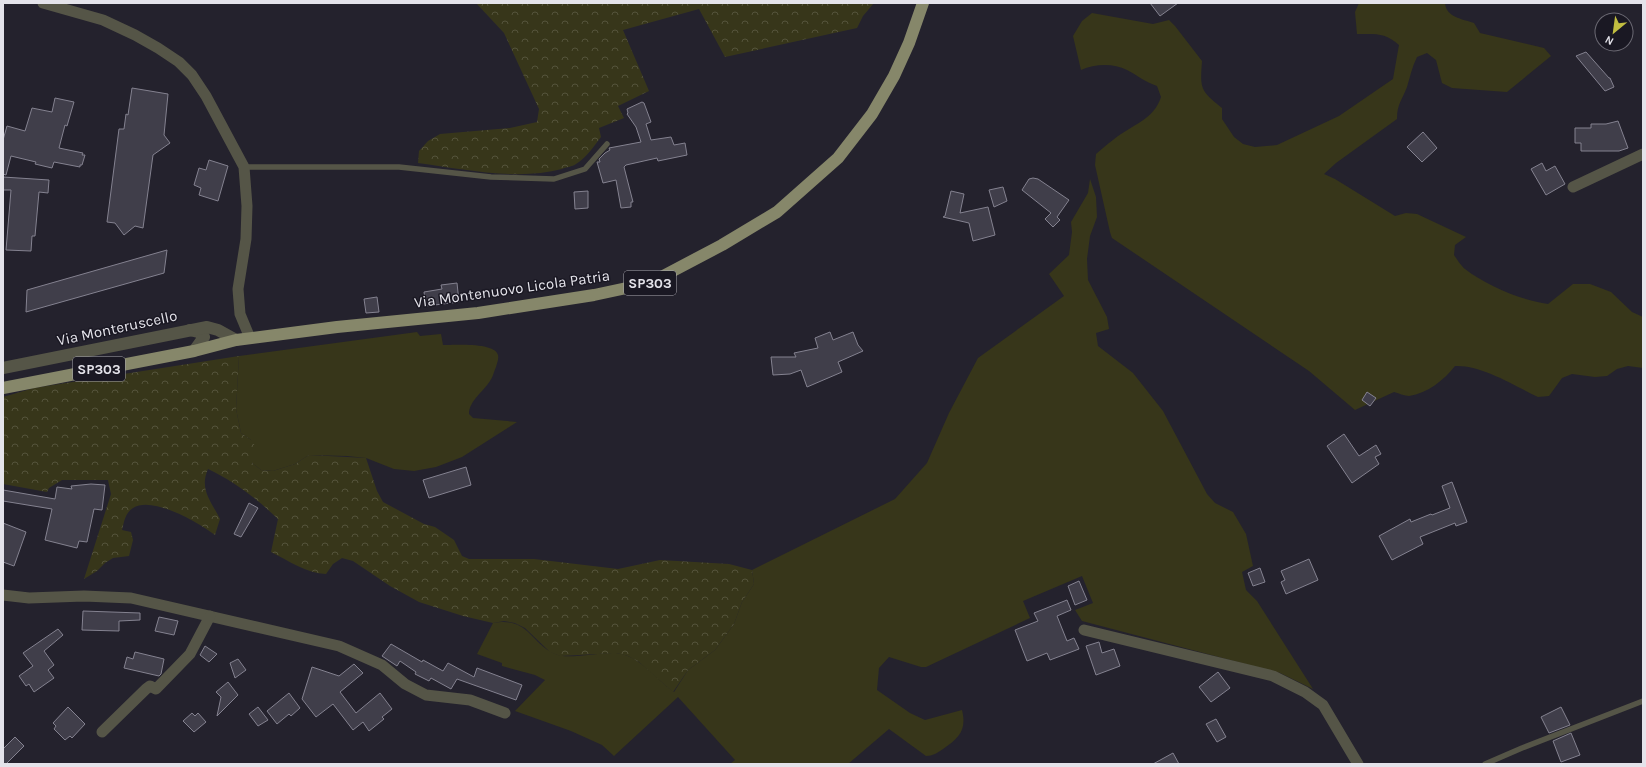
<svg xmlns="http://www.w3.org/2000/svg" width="1646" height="767" viewBox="0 0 1646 767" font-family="Karla,sans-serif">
	<defs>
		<pattern id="forest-crowns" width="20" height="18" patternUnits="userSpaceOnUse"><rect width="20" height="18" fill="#37361a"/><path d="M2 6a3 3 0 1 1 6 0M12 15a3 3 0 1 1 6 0" fill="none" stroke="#54533b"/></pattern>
	</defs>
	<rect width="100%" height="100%" fill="#24222d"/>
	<g fill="#37361a">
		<path d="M1359,3H1445C1446,17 1462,19 1474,23L1480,33L1544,48L1551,56L1507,92L1452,88L1442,83L1436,60L1427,53L1417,57C1412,67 1410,77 1407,87C1402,100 1397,104 1397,119L1336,163L1324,174L1335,179L1395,216L1406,213L1417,214L1466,237L1455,245L1454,255C1457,259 1461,266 1465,269C1487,286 1521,300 1548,304L1573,284H1590L1611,292L1632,312L1643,317V368L1628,366L1617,369L1607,376L1595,377L1572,374L1562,378L1549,396L1538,397C1513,385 1482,365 1455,366C1444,380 1428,393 1409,396C1405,396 1398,393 1394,392L1355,410L1309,371L1112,238L1110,232L1095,165L1096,154C1102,149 1107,144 1113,140C1131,125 1154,120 1161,97L1157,86C1145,82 1137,75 1127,70C1113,63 1095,64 1081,70L1073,36L1082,21L1092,13L1153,24L1169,20L1175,26L1202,61C1200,89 1200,90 1222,108V119L1234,137L1243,144L1255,147L1277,145L1339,116L1393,79L1399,45C1385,32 1375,34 1357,34L1355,12Z"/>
		<path d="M1090,179L1096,197L1097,217L1090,236L1087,259L1088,280L1107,317L1109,329L1096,333L1098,346L1133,373L1163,411L1207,494L1215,503L1233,512L1246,534L1253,566L1242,572L1246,590L1257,601L1313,689L1280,673L1082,621L1075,610L1093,603L1082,576L1023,601L1030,618L926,667H921L889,657L879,668L877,690L910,713L925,720L962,710C967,730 959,738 943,749C937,753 933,756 926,756L889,729L848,764H730L735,760L678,697L614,756L602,745L571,731L515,711L545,680L535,675L502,666V663L477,654L493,623C530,616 530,645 558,655C569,659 602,652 616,653C639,655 656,679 674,692L688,670L715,650L734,624L742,602L754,584L752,570L895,499L927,463L949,413L978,358L1064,296L1049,274L1069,255L1072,232L1071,222L1088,193Z"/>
		<path d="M417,332L420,336L441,334L443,345C454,345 495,342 498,355C499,359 497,363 496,367C494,371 493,377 490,381C483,392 469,401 469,414L473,418L517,422L462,457L436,467L414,471L394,469L366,458L347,456L309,455L295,464L273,471L261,470L252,463L251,440L241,433L236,409L239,356Z"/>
	</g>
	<g fill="url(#forest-crowns)">
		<path d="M476,3H874L863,16L857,28L725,57L699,9L623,30L649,91L618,106L624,118L599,128L601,137C594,146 586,158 576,164C572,167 566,167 562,169C517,181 463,169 418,163L419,151L428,141L440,134L510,128L537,122L539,109L504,33Z"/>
		<path d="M239,356L236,409L241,433L251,440L258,450L252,463L261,470L273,471L295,464L309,455L366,458L377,491L383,502L424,524L435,527L454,540L462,556L469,559H534L618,569L660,560L729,564L752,570L754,584L742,602L734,624L715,650L688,670L673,692L639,662L628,656L617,653L560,656L550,652L525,628L515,623L504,621L493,623L463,616L419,602L390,586L353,561L342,558L333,564L326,574C306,573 289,561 271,552L278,519C257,499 235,482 208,469C199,489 211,501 220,519L215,535C199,523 152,495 133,508C125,513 124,522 122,530L131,532L133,540L129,556L113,558L105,563L97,571L84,579L111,494L108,480H62L49,488L47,492L3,484V397L34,388Z"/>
	</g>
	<g fill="#403e4a" stroke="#848290">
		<path d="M1150,3H1178L1160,16Z"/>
		<path d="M1586,52L1609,78H1610L1614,87L1605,91L1576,56Z"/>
		<path d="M132,88L168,94L164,135L170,143L153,155L143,228L135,226L124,235L115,223L107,222L119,129H124L126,114L128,115Z"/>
		<path d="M55,98L74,102L67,126L65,125L59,148L83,153L82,155H85L82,165H80V167L54,162L52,168L35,164L36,162L11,156L6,175L3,174V140L7,126L25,131L32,108L52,112Z"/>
		<path d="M642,102L644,103L651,122L646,124L651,140L671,137L674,145L685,143L687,155L658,161L657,158L626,165L624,167L633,202H631V207L621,208L616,180L603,183L597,162H600L599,159L605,153L610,150L609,148L641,142L636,127L627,114L628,113L627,109Z"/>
		<path d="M1618,121L1628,148L1619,151H1581V143H1575V128H1591V124H1606Z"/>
		<path d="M1423,132L1437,148L1422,162L1407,147Z"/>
		<path d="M209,160L228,166L218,201L199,195L201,188L194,185L199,168L206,170Z"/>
		<path d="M1542,163L1546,171L1555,166L1565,184L1546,195L1531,169Z"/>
		<path d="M3,177L49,180L48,193L39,192L35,236H32L31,251L6,250L11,190H3Z"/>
		<path d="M1033,178L1038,179L1069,200L1057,217L1060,220L1053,227L1045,219L1051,213L1022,190L1029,179Z"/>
		<path d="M1003,187L1007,201L994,207L989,190Z"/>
		<path d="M588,191V208L575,209L574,192Z"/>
		<path d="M951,191L964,194L960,213L988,207L995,235L973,241L969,223L943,217L945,216Z"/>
		<path d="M167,250L164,273L26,312L27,290Z"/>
		<path d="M457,283L459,302L426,306L424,292L442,289L441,285Z"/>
		<path d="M377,297L379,312L366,313L364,299Z"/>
		<path d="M830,332L833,340L853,332L858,345L863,351L838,362L842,372L807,387L801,370L790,374L773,375L771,357H796L794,353L818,348L815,338Z"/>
		<path d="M1367,392L1376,398L1370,406L1362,400Z"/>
		<path d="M1344,434L1359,456L1376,445L1381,454L1375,457L1379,464L1352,483L1327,446Z"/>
		<path d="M466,467L471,485L429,498L423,480Z"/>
		<path d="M1452,482L1467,522L1456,526L1455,523L1420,537L1423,544L1392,560L1379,536L1410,519L1411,522L1431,514L1432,515L1450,508L1442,486Z"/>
		<path d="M91,484L105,485L102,510L94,509L87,542L79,541L77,548L45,540L52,509L3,501V490L55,499L57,487L72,489L71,486Z"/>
		<path d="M249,503L258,508L241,537L234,534Z"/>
		<path d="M3,523L26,532L14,566L3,562Z"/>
		<path d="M1309,559L1318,580L1286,594L1281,582L1285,580L1281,571Z"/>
		<path d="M1260,568L1265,582L1253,586L1248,573Z"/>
		<path d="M1079,581L1087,600L1075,605L1068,586Z"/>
		<path d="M1067,600L1071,610L1057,616L1067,641L1074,638L1079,649L1050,660L1047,653L1027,661L1015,630L1038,621L1034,613Z"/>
		<path d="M83,611L140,613V620L119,621V631L82,630Z"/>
		<path d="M159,617L178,621L174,635L155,631Z"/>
		<path d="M58,629L63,635L44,651L54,665L48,670L54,678L34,692L29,684L26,686L19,676L33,666L23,653Z"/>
		<path d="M1099,642L1102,653L1114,649L1120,666L1096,675L1086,646Z"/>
		<path d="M391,644L422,662L423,660L443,671L448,663L474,677L477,668L522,685L516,700L457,679L451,689L431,678L429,681L415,674L416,672L400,661L397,666L382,656Z"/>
		<path d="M205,646L217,654L209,662L200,655Z"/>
		<path d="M135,652L164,659L161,674L159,676L124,668L127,657L133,659Z"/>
		<path d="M238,659L246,670L235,678L230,663Z"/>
		<path d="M354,664L363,673L340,692L356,713L380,693L392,709L382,717L384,719L369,731L363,722L353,730L333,704L316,717L302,699L312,667L339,676Z"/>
		<path d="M1218,672L1230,688L1211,702L1199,687Z"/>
		<path d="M228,682L238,695L217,716L221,697L216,692Z"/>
		<path d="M289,693L300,708L291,716L289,714L277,724L267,711Z"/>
		<path d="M68,707L85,724L72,738L70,736L65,740L54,729L56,726L53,723Z"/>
		<path d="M258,707L268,720L258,726L249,714Z"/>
		<path d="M1561,707L1570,725L1549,733L1541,717Z"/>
		<path d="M192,713L195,716L198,713L206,722L194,732L183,721Z"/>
		<path d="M1216,719L1226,737L1217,742L1206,724Z"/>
		<path d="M1571,733L1580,755L1561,762L1553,741Z"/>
		<path d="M15,737L24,746L6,764H3V749Z"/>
		<path d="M1173,753L1179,764H1153Z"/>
	</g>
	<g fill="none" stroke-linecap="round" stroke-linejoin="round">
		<g stroke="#555547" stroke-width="5.5">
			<path d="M244,167H399L491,177L554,179L585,169L607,144"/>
			<path d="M1485,764L1522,748L1643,701"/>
		</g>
		<g stroke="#555547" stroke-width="11">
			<path d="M43,3L103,20L135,35L158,48L179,62L192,75L206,96L244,167L247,206L246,239L238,289L240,314L250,338"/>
			<path d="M1573,187L1643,154"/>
			<path d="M3,595L29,598L84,596L131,598L339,646L382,665L405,684L426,695L470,700L505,713"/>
			<path d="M1084,630L1273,676L1305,692L1323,705L1358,764"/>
			<path d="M102,732L146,689L150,686L156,689L190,654L210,616"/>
		</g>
		<g stroke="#555547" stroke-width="12">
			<path d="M190,330L202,333L204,337L194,351"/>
			<path d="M3,368L207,327L218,330L236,340"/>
		</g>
		<path stroke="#86876a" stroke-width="12" d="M3,388L194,351L236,340L337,327L478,313L594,295L650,283L722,245L777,212L838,158L872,114L894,76L909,43L923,3"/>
	</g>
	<g text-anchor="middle" stroke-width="3" stroke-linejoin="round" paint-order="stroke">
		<g fill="#1a1823" stroke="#a7a6ae" stroke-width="1">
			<rect x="624" y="271" width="52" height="24" rx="3"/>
			<rect x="73" y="357" width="52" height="24" rx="3"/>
		</g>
		<g font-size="14" font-weight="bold" fill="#e4e3ea">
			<text x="650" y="288">SP303</text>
			<text x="99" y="374">SP303</text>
		</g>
		<g font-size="15" fill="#e4e3ea" stroke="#1a1823">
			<text transform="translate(512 289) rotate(-8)" y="5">Via Montenuovo Licola Patria</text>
			<text transform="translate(117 328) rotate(-12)" y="5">Via Monteruscello</text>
		</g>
	</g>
	<rect width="1646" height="767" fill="none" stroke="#e4e3ea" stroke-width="8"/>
	<g transform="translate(1614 32) rotate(209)"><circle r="19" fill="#1a1823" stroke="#6b6973"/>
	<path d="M0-3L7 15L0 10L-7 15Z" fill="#c1bd40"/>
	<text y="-6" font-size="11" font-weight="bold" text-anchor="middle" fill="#e4e3ea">N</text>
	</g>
</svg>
